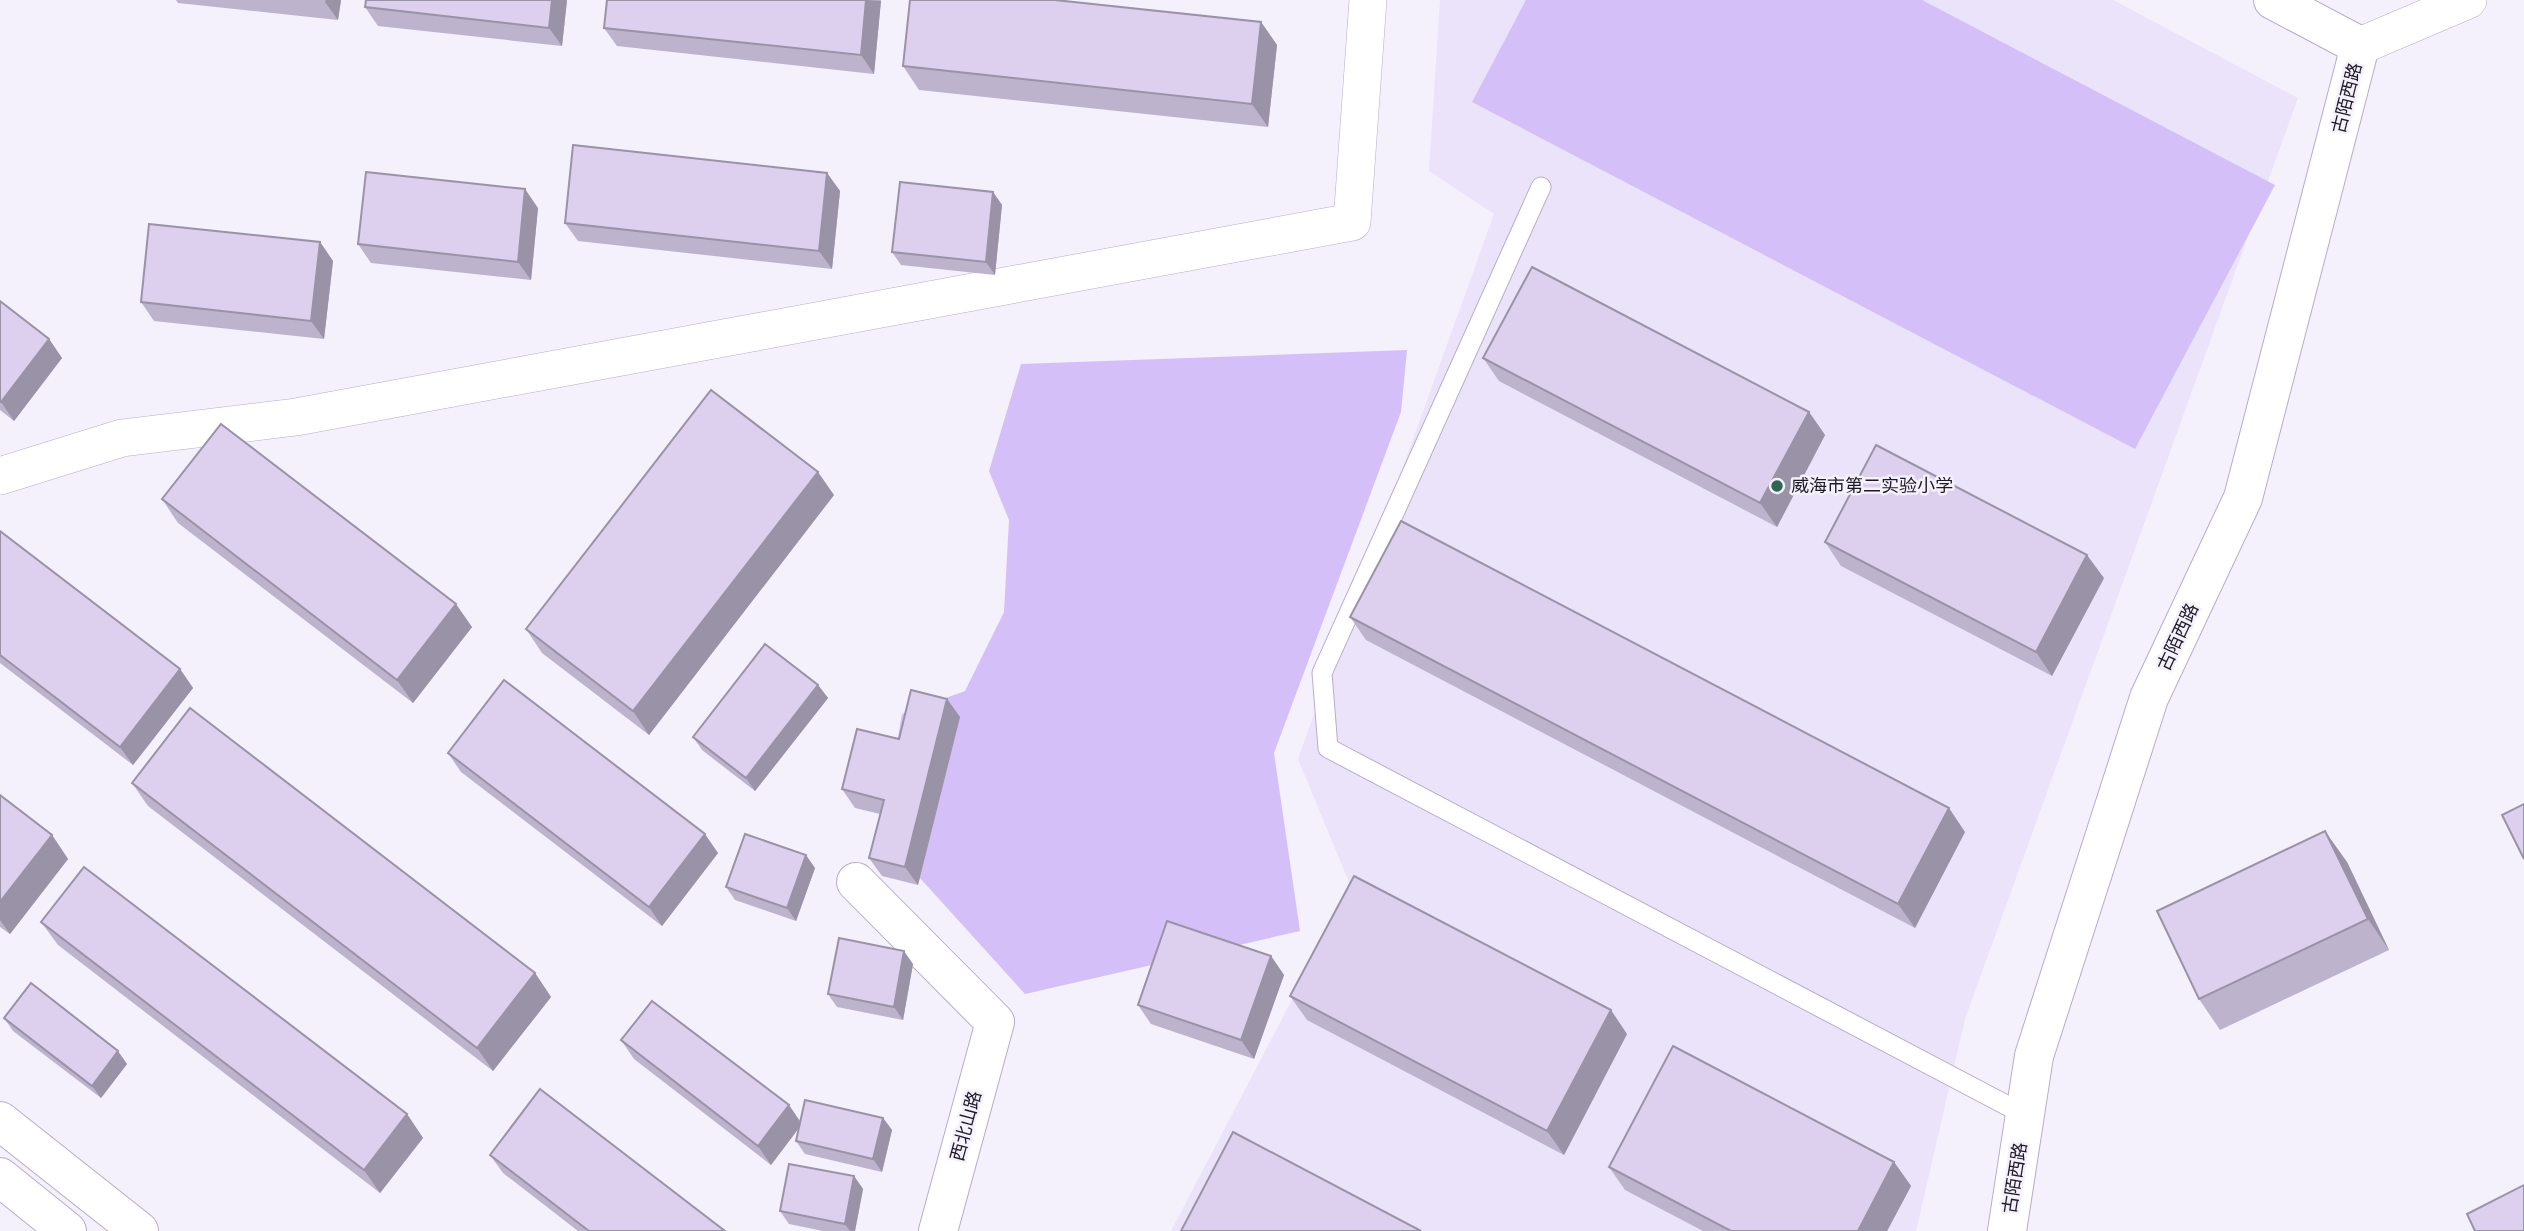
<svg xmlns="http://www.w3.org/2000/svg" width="2524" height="1231" viewBox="0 0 2524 1231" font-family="'DM Sans','Noto Sans SC',sans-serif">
	<rect width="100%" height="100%" fill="#f4f0fc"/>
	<path fill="#ebe3fa" d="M1440,0H2113L2298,98L1965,1019L1916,1231H1171L1351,887L1298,759L1494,214L1429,171Z"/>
	<g fill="#d5bff8">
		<path d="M1526,0H1922L2275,185L2135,449L1472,102Z"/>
		<path d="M1407,350L1401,412L1274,753L1300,931L1025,994L881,835L902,714L965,691L1004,612L1009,520L989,471L1021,364Z"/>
	</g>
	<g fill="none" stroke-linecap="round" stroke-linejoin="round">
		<g stroke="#b8acca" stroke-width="21">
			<path id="service" d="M1541,187L1322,673L1328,748L2025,1115"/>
		</g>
		<g stroke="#b8acca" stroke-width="38">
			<g id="minor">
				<path d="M2360,46L2468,0"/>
				<path d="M0,476L122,438L296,417L1352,222L1368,0"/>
			</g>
		</g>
		<g stroke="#b8acca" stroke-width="40">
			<path id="tertiary" d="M2007,1231L2034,1056L2149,698L2243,498L2360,46L2273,0"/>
		</g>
		<g stroke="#b8acca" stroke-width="40">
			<g id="secondary">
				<path d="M856,882L995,1022L938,1231"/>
				<path d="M0,1121L139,1231"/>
				<path d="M0,1177L67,1231"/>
			</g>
		</g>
		<use href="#service" stroke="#fff" stroke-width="19"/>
		<use href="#minor" stroke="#fff" stroke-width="37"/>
		<use href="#tertiary" stroke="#fff" stroke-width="38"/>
		<use href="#secondary" stroke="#fff" stroke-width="38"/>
	</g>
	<g fill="#bdb3cd">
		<path d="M176,0H341L338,20L178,3Z"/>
		<path d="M366,0H567L562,46L378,26L365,7Z"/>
		<path d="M607,0H881L874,74L617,46L604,28Z"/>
		<path d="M1261,22L1277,45L1268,127L919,90L903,66Z"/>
		<path d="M827,173L840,191L832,269L578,241L565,223Z"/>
		<path d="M993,192L1002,205L995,275L901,265L892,252Z"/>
		<path d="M538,208L531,280L371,263L358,244Z"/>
		<path d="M320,242L333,261L324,339L154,321L141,302Z"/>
		<path d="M0,301L49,339L62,358L14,421L0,410Z"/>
		<path d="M1483,358L1809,412L1825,435L1777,527L1499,381Z"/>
		<path d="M834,495L649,735L542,653L526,629Z"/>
		<path d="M162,499L472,627L413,703L178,523Z"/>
		<path d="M0,531L180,669L193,688L133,765L0,663Z"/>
		<path d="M1825,542L2104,578L2052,676L1841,566Z"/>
		<path d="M1350,617L1965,832L1915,928L1366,640Z"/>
		<path d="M818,685L828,698L755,791L702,750L693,737Z"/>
		<path d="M947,699L960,717L918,885L882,876L869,858L880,814L855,808L842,789Z"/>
		<path d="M448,753L718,853L662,926L461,772Z"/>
		<path d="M132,783L535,973L551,997L493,1071L148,806Z"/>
		<path d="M0,795L52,835L68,859L10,934L0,927Z"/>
		<path d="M2347,862L2389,950L2220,1030L2199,999Z"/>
		<path d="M815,868L796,921L735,900L726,887Z"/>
		<path d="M41,922L407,1114L423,1138L380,1193L58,945Z"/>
		<path d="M1271,956L1284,975L1254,1059L1151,1024L1138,1005Z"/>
		<path d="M913,964L903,1020L837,1007L828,994Z"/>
		<path d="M1290,996L1627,1034L1564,1155L1307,1020Z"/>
		<path d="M4,1018L127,1064L101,1098L13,1031Z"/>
		<path d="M621,1040L800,1121L883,1118L892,1130L882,1172L805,1154L796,1141L798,1129L771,1165L634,1059Z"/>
		<path d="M490,1155L725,1231H578L503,1173Z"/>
		<path d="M1894,1162L1911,1186L1887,1231H1703L1625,1190L1609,1167Z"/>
		<path d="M854,1176L863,1189L855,1231H823L789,1224L780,1211Z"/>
	</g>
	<g fill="#9a92a7">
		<path d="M326,0H341L338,20L325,2Z"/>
		<path d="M552,0H567L562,46L549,28Z"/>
		<path d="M866,0L881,1L874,74L861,55Z"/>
		<path d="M1261,22L1277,45L1268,127L1252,104Z"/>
		<path d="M827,173L840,191L832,269L819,251Z"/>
		<path d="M525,189L538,208L531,280L518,262Z"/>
		<path d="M993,192L1002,205L995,275L986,262Z"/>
		<path d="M320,242L333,261L324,339L311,321Z"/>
		<path d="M49,339L62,358L14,421L1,402Z"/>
		<path d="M1809,412L1825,435L1777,527L1760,503Z"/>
		<path d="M818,472L834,495L649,735L633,711Z"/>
		<path d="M2087,555L2104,578L2052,676L2036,652Z"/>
		<path d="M456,604L472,627L413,703L397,680Z"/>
		<path d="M180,669L193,688L133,765L120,747Z"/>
		<path d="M818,685L828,698L755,791L746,778Z"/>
		<path d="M947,699L960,717L918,885L905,867Z"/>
		<path d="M1949,808L1965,832L1915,928L1898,904Z"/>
		<path d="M2325,831L2347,862L2389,950L2368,919Z"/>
		<path d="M705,834L718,853L662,926L649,907Z"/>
		<path d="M52,835L68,859L10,934L0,920V902Z"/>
		<path d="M806,855L815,868L796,921L787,908Z"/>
		<path d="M904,951L913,964L903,1020L894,1007Z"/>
		<path d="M1271,956L1284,975L1254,1059L1241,1040Z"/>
		<path d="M535,973L551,997L493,1071L477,1048Z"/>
		<path d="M1611,1010L1627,1034L1564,1155L1547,1131Z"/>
		<path d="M118,1051L127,1064L101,1098L92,1086Z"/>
		<path d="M789,1105L802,1124L771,1165L758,1146Z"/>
		<path d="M407,1114L423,1138L380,1193L364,1170Z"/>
		<path d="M883,1118L892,1130L882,1172L873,1159Z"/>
		<path d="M1894,1162L1911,1186L1887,1231H1858Z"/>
		<path d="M854,1176L863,1189L855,1231H850L845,1224Z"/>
	</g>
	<g fill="#dcd0ee" stroke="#9a92a7" stroke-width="2">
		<path d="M366,0H552L549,28L365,7Z"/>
		<path d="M607,0H866L861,55L604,28Z"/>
		<path d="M910,0H1055L1261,22L1252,104L903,66Z"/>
		<path d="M573,145L827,173L819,251L565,223Z"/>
		<path d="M366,172L525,189L518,262L358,244Z"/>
		<path d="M900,182L993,192L986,262L892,252Z"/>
		<path d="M149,224L320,242L311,321L141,302Z"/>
		<path d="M1532,267L1809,412L1760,503L1483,358Z"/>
		<path d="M0,301L49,339L1,402H0Z"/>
		<path d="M711,390L818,472L633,711L526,629Z"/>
		<path d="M221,424L456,604L397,680L162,499Z"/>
		<path d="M1876,445L2087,555L2036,652L1825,542Z"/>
		<path d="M1401,521L1949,808L1898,904L1350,617Z"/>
		<path d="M0,531L180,669L120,747L0,655Z"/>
		<path d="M765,644L818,685L746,778L693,737Z"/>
		<path d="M504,680L705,834L649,907L448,753Z"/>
		<path d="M911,690L947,699L905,867L869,858L884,800L842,789L857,729L899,739Z"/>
		<path d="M190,708L535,973L477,1048L132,783Z"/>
		<path d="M0,795L52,835L0,902Z"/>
		<path d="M2524,804V859L2502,815Z"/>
		<path d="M2325,831L2368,919L2199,999L2157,911Z"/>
		<path d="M745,834L806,855L787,908L726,887Z"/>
		<path d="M84,867L407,1114L364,1170L41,922Z"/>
		<path d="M1354,876L1611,1010L1547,1131L1290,996Z"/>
		<path d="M1167,921L1271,956L1241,1040L1138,1005Z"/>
		<path d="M839,938L904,951L894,1007L828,994Z"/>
		<path d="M31,983L118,1051L92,1086L4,1018Z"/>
		<path d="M652,1001L789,1105L758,1146L621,1040Z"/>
		<path d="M1673,1046L1894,1162L1858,1231H1731L1609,1167Z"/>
		<path d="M540,1089L725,1231H589L490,1155Z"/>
		<path d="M805,1100L883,1118L873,1159L796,1141Z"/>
		<path d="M1233,1132L1421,1231H1181Z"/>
		<path d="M789,1164L854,1176L845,1224L780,1211Z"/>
		<path d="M2524,1185V1231H2475L2467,1214Z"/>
	</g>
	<circle fill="#2d6751" stroke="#f4f0fc" stroke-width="2.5" cx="1777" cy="486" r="7"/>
	<g text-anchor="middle" stroke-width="5" stroke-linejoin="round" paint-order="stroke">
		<g font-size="18" fill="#1e1a25" stroke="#f4f0fc">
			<text transform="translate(2347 98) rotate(-76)" y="6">古陌西路</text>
			<text transform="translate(2178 637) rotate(-65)" y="6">古陌西路</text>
			<text transform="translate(966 1126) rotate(-75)" y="6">西北山路</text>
			<text transform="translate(2015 1178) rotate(-81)" y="6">古陌西路</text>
		</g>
		<g font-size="18" fill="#1e1a25" stroke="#f4f0fc" text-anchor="start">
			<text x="1791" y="492">威海市第二实验小学</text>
		</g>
	</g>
</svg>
